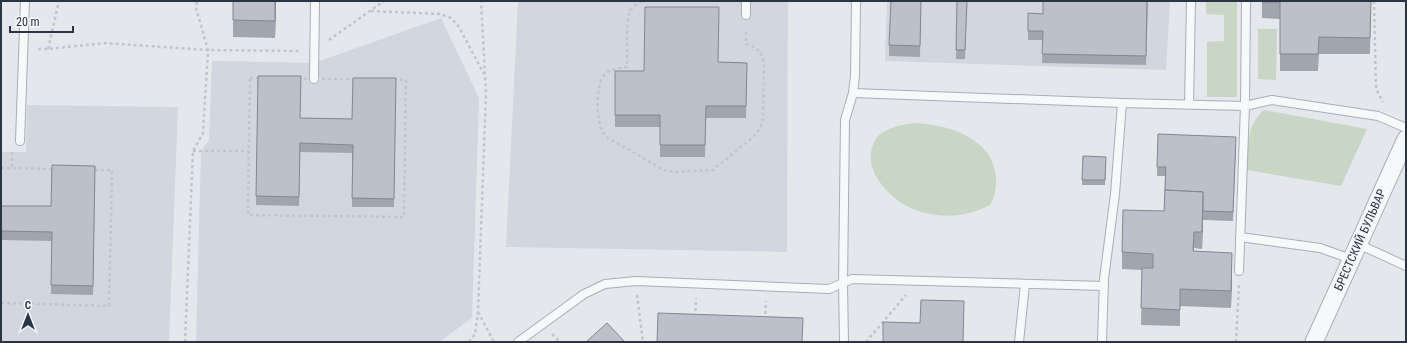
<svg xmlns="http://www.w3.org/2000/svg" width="1407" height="343" viewBox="0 0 1407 343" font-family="'Roboto Condensed',sans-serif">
	<rect width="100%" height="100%" fill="#e4e7ec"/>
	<g fill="#d2d6de">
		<path d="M518,1H788L787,252L506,247Z"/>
		<path d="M887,1H1170L1166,70L885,61Z"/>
		<path d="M441,18L479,98L472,318L439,342H196L201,151L209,140L212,61L314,63Z"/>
		<path d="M27,105L178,107L169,342H1V152H26Z"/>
	</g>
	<g fill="#c9d6c5">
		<path d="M1206,1H1237V97H1207V42L1224,41V15L1206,14Z"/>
		<path d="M1258,29H1277L1276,80L1258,79Z"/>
		<path d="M1264,110L1367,129L1341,186L1247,170C1248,149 1246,125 1264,110Z"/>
		<path d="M914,123C947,124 995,138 996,179C996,189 995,197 990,205C966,218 938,219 913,209C892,201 864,172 872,148C873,143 876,138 879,135C889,127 902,125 914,123Z"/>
	</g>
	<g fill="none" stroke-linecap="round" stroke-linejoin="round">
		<g stroke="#a9aeb7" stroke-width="10">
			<g id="service">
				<path d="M746,1V15"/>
				<path d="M856,1L855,76L853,93L1122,103L1245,106L1272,100L1378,116L1406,128"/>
				<path d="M314,79L315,1"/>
				<path d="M1189,104L1191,1"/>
				<path d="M20,141L25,1"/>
				<path d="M1240,237L1320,248L1351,259"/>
				<path d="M1358,244L1406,266"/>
				<path d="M1239,271L1245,106L1246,1"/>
				<path d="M518,342L584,294L605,284L636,281L829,289L852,279L1104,286"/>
				<path d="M844,342L843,284L845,120L853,93"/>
				<path d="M1019,342L1025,284"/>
				<path d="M1102,342L1104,279L1115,194L1122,103"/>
			</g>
		</g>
		<g stroke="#a9aeb7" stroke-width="19">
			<path id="minor" d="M1314,342L1406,139"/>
		</g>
		<g stroke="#c2c5cb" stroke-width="2.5" stroke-dasharray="3 3" stroke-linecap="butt">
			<path d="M642,1C637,3 632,7 630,11C625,23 628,54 627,67C620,68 612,69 606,73C595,82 596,119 602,131C603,133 606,136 608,138L664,170L674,172L713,170L753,137L760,129L763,119L764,62L761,53L755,47L746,44V30"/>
			<path d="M1374,1L1376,89L1383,102"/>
			<path d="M371,11L441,14L451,18L459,27L484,74"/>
			<path d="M329,40L384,1"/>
			<path d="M38,49H48L105,43L208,50L300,51"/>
			<path d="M48,49L59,1"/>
			<path d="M250,78L406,80L404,217L248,215Z"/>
			<path d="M193,151H249"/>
			<path d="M12,152V168"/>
			<path d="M1,168L55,169"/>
			<path d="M637,295L643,342"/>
			<path d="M1,303L109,306L112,170H92"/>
			<path d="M478,312L494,342"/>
			<path d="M695,317L696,298"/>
			<path d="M765,320L766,301"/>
			<path d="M552,334L560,342"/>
			<path d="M185,342L193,151L203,133L208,50L196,8L197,1"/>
			<path d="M469,342L475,334L478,312L486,93L481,1"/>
			<path d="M866,342L906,295"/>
			<path d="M1236,342L1239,285"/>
		</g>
		<use href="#service" stroke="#f7f8fa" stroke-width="8"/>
		<use href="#minor" stroke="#f7f8fa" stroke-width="17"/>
	</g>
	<g fill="#a1a5ae">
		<path d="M233,1H276L275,38L233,37Z"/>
		<path d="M921,1L920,57L889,56V45Z"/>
		<path d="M957,1H967L965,59H956Z"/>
		<path d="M1148,1L1146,65L1042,63L1043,40H1028V31L1043,14Z"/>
		<path d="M1262,1H1371L1370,54H1319L1318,71H1280V19L1262,18Z"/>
		<path d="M719,62L747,63L746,118H706L705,157H660V127H615V71H644Z"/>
		<path d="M258,76L300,118L352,119L396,78L394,207H352V153L300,152L299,206L256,205Z"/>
		<path d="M1236,146L1233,221L1203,220V218L1202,249L1194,248V251L1232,270L1231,308L1180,306V326L1141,325L1142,270L1122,269V252L1164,211L1165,176H1157V167Z"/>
		<path d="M1083,156L1106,157L1105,185H1082Z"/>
		<path d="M95,166L93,295L51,294L52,241L1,240V206H51Z"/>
	</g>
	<g fill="#83868d">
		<path d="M275,1H276L275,38Z"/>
		<path d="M1203,192V218L1202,249V232Z"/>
		<path d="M1232,253V270L1231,308V291Z"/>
	</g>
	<g fill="#bbc0ca" stroke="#83868d">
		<path d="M233,1H275V21L233,20Z"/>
		<path d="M891,1H921L920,46L889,45Z"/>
		<path d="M957,1H967L965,50H956Z"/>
		<path d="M1043,1H1147L1146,56L1042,54L1043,31H1028V13L1043,14Z"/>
		<path d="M1262,1H1371L1370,38L1319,37L1318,54H1280V2H1262Z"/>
		<path d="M645,7H719L718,62L747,63L746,106H706L705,145H660V115H615V71H644Z"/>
		<path d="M258,76H301L300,118L352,119L353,78H396L394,199L352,198L353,145L300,143L299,197L256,196Z"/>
		<path d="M1158,134L1236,137L1233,212L1203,211V192L1165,190L1166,167H1157Z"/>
		<path d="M1083,156L1106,157L1105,180H1082Z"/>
		<path d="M52,165L95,166L93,286L51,285L52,232L1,231V206H51Z"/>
		<path d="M1165,190L1203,192L1202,232H1194L1193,251L1232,253L1231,291L1180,289V310L1141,308L1142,268H1153V254L1122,252L1123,210L1164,211Z"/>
		<path d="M921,300L964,301L963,342H883V322L920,323Z"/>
		<path d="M658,313L803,318L802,342H657Z"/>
		<path d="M607,323L625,342H586Z"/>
	</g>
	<g text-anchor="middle" stroke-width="3" stroke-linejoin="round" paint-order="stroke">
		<g font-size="12" fill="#2b3445" stroke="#f4f6f9">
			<text transform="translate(1360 240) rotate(-66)" y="4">БРЕСТСКИЙ БУЛЬВАР</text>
		</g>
	</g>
	<rect width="1407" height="343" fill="none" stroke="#2b3445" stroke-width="4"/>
	<g transform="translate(28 315)" stroke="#f4f6f9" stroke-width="3" paint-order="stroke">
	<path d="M0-3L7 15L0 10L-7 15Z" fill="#2b3445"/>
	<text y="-6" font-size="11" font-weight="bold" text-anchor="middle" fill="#2b3445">С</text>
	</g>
	<path d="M10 26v6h63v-6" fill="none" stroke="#2b3445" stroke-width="2"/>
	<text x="16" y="26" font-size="12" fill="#2b3445" stroke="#f4f6f9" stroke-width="3" paint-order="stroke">20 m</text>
</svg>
